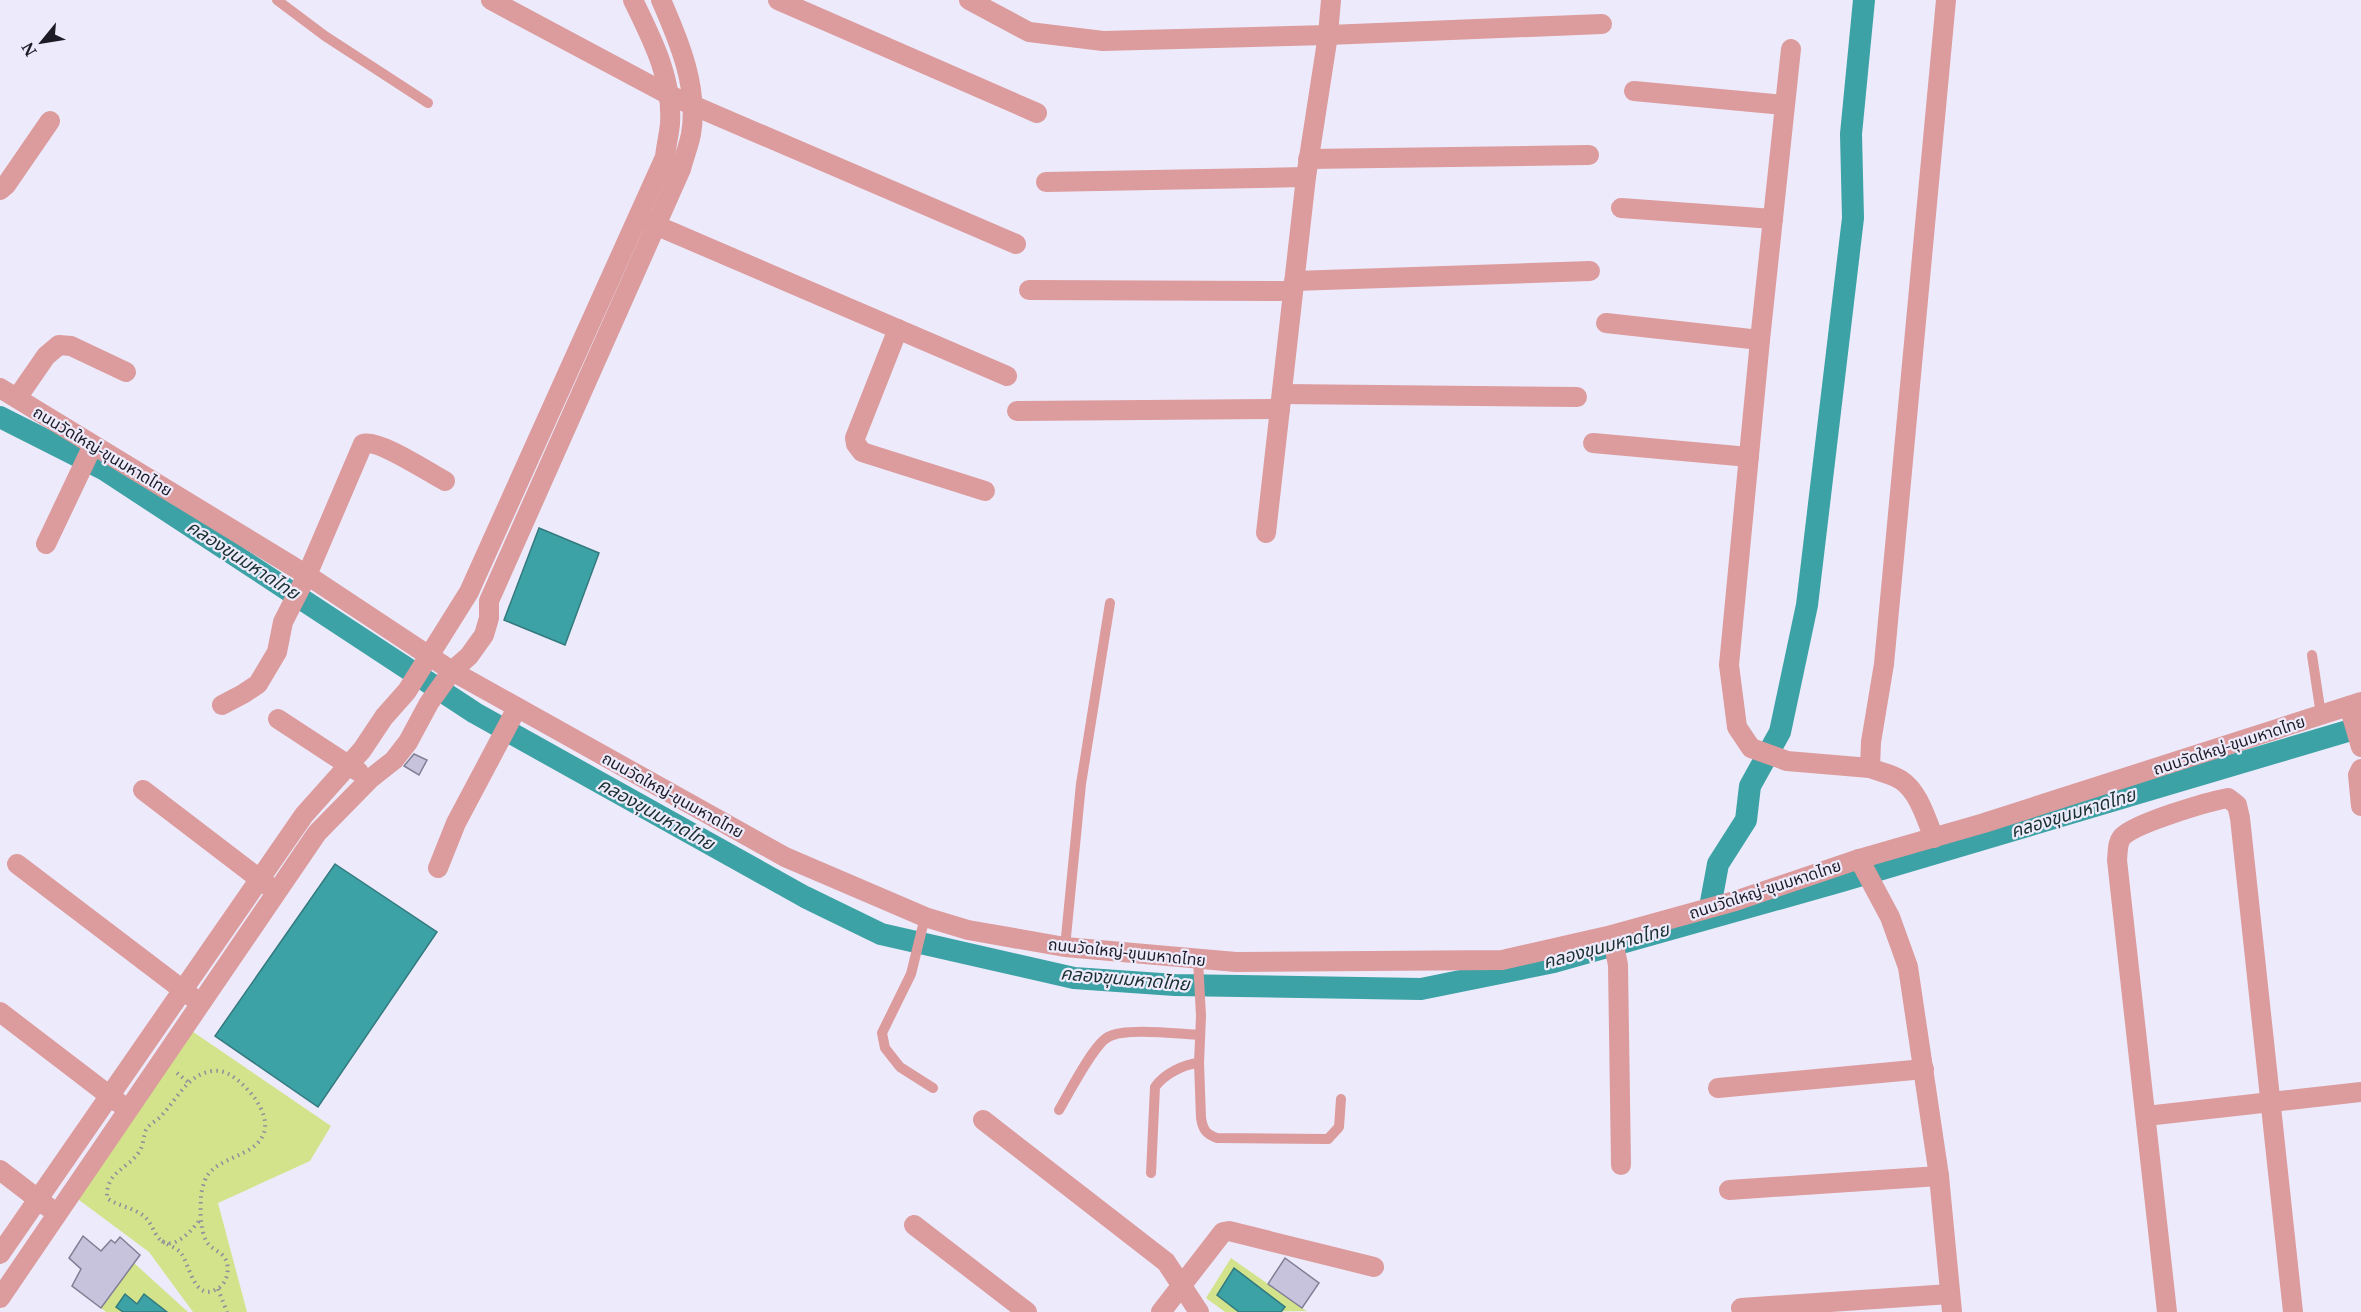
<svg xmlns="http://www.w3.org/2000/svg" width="2361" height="1312" viewBox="0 0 2361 1312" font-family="'Noto Serif','Noto Sans Thai',serif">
	<rect width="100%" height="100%" fill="#edebfb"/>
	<g fill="#d2e38c">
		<path d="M186,1027L331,1126L310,1161L218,1203L247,1312H193L149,1252L71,1194Z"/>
		<path d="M1231,1258L1302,1308L1307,1311L1225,1312L1206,1298Z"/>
		<path d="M134,1263L188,1312H106L101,1308Z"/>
	</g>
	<g fill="#3ca2a5" stroke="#337a7f" stroke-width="1.5">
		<path d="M539,528L599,553L565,645L504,620Z"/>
		<path d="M335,864L437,932L318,1107L215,1036Z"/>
		<path d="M1234,1268L1285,1307L1281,1312H1239L1217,1295Z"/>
		<path d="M125,1294L137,1304L144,1294L167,1312H123L116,1307Z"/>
	</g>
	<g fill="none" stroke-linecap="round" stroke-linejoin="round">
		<g stroke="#3ca2a5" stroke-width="22">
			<path d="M0,417L105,470L475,713L805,897L881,934L1074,978L1175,985L1421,989L1554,962L1842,881L2361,727"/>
			<path d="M1708,918L1718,864L1746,820L1750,786L1780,732L1807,605L1853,218L1851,134L1864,0"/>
		</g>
	</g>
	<g fill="#c7c3dd" stroke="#817d95" stroke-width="1.5">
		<path d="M414,754L427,760L419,775L404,766Z"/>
		<path d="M83,1236L101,1251L111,1240L115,1243L120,1237L140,1255L101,1308L72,1286L81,1269L69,1258Z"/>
		<path d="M1285,1258L1319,1283L1302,1308L1268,1284Z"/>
	</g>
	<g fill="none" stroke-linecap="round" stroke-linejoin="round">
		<g stroke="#8f8d9b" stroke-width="4" stroke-dasharray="1.5 4.5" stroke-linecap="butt">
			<path d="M177,1073L188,1082"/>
			<path d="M162,1241C168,1245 177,1248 181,1253C190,1265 194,1302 217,1289C228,1283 231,1266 224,1257C220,1251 211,1249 207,1242C200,1231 200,1211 201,1198C201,1192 204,1181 207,1176C216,1163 232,1159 245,1152C281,1134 262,1102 240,1082C233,1076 223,1069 212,1071C187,1075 178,1098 162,1115C157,1121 150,1123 146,1130C143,1137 144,1145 139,1152C127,1170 106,1171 107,1198C118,1206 130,1207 141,1214C149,1219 152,1228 157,1236C170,1256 193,1230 201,1218"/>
			<path d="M218,1289L227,1312"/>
		</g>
		<g stroke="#dc9b9d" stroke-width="10">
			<path d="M277,0L325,36L428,103"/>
			<path d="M2312,655L2321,715"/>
			<path d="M925,917L911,974L882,1033L885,1048L900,1067L933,1088"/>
			<path d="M1065,947L1081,784L1110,603"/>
			<path d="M1198,960L1201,1016L1199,1063L1201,1118C1203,1130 1206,1134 1217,1138L1328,1139L1339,1127L1341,1099"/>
			<path d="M1059,1110C1068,1095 1093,1045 1108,1037C1126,1027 1178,1034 1200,1035"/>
			<path d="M1151,1173L1155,1087C1164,1074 1184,1064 1199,1063"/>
		</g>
		<g stroke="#dc9b9d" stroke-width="20">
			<path d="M491,0L669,95L1016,244"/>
			<path d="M778,0L1037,113"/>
			<path d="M969,0L1029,32L1103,41L1328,35L1602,24"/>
			<path d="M1791,49L1760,340L1729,665L1737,727L1751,748L1787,761L1870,768"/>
			<path d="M1634,91L1784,105"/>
			<path d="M1308,159L1589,155"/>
			<path d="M1046,182L1306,177"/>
			<path d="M0,190L6,185L50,121"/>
			<path d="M1621,208L1773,219"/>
			<path d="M646,221L1007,376"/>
			<path d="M1294,281L1590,271"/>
			<path d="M1029,290L1293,291"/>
			<path d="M1606,323L1760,340"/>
			<path d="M898,329L855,438L856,444L862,452L985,491"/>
			<path d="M0,388L307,575L452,671L785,857L925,917L968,930L1065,947L1236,962L1502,960L1612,935L1735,901L1859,859L1984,823L2361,702"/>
			<path d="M1282,394L1577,397"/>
			<path d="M17,398L46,356L59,345L71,346L126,372"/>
			<path d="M1017,411L1280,409"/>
			<path d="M1593,443L1749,457"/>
			<path d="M1266,533L1306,177L1328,35L1331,0"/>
			<path d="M46,544L93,445"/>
			<path d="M222,705L243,694L258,684L277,652L283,622L307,575L363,444C377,438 430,473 445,481"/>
			<path d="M2349,706L2361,747"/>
			<path d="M278,719L359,772"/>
			<path d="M2361,769L2358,775L2361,806"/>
			<path d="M143,790L270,887"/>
			<path d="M1934,838C1926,819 1919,792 1901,780C1892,774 1880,772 1870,768L1871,742L1884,664L1946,0"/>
			<path d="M1859,859L1890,917L1908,967L1939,1176L1952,1312"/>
			<path d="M17,864L192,997"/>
			<path d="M438,868L456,823L517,708"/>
			<path d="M1612,935L1618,965L1621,1165"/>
			<path d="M0,1012L119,1103"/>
			<path d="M1718,1088L1924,1069"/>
			<path d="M2146,1116L2361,1092"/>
			<path d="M983,1120L1166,1262L1199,1312"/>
			<path d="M0,1170L48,1207"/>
			<path d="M1729,1190L1939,1176"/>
			<path d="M914,1225L1027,1312"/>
			<path d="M0,1254L304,815L362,750L384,717L407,691L469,592L665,157C666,146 669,135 670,124C673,79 652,39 633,0"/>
			<path d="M0,1298L317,833L370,779L394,760L408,742L429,703L452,671L469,656L484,635L489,618V601L681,169C684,157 689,145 691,134C699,88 679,41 661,0"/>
			<path d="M1741,1308L1950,1294"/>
			<path d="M1161,1312L1223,1232L1229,1231L1374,1267"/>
			<path d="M2167,1312L2117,860C2118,852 2117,843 2122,837C2135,823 2207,802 2228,798L2237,805L2240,818L2293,1312"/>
		</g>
	</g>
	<g text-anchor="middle" stroke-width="4.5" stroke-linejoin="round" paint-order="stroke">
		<g font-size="16" fill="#1d1b25" stroke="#edebfb">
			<text transform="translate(103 451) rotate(31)" y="6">ถนนวัดใหญ่-ขุนมหาดไทย</text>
			<text transform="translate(2229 745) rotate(-18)" y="6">ถนนวัดใหญ่-ขุนมหาดไทย</text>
			<text transform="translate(673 795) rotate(29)" y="6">ถนนวัดใหญ่-ขุนมหาดไทย</text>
			<text transform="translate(1765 889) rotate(-18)" y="6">ถนนวัดใหญ่-ขุนมหาดไทย</text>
			<text transform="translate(1127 952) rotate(6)" y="6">ถนนวัดใหญ่-ขุนมหาดไทย</text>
		</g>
		<g font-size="18" font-style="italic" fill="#193030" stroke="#edebfb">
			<text transform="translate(243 560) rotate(33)" y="6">คลองขุนมหาดไทย</text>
			<text transform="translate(2073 813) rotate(-17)" y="6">คลองขุนมหาดไทย</text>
			<text transform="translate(656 814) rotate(29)" y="6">คลองขุนมหาดไทย</text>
			<text transform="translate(1606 946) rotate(-15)" y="6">คลองขุนมหาดไทย</text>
			<text transform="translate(1125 979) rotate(5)" y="6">คลองขุนมหาดไทย</text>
		</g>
	</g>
	<g transform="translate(42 42) rotate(240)" stroke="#edebfb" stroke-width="4.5" paint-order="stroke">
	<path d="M0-4.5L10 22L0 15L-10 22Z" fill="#1d1b25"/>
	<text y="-9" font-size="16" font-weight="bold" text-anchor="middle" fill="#1d1b25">N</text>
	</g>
</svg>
